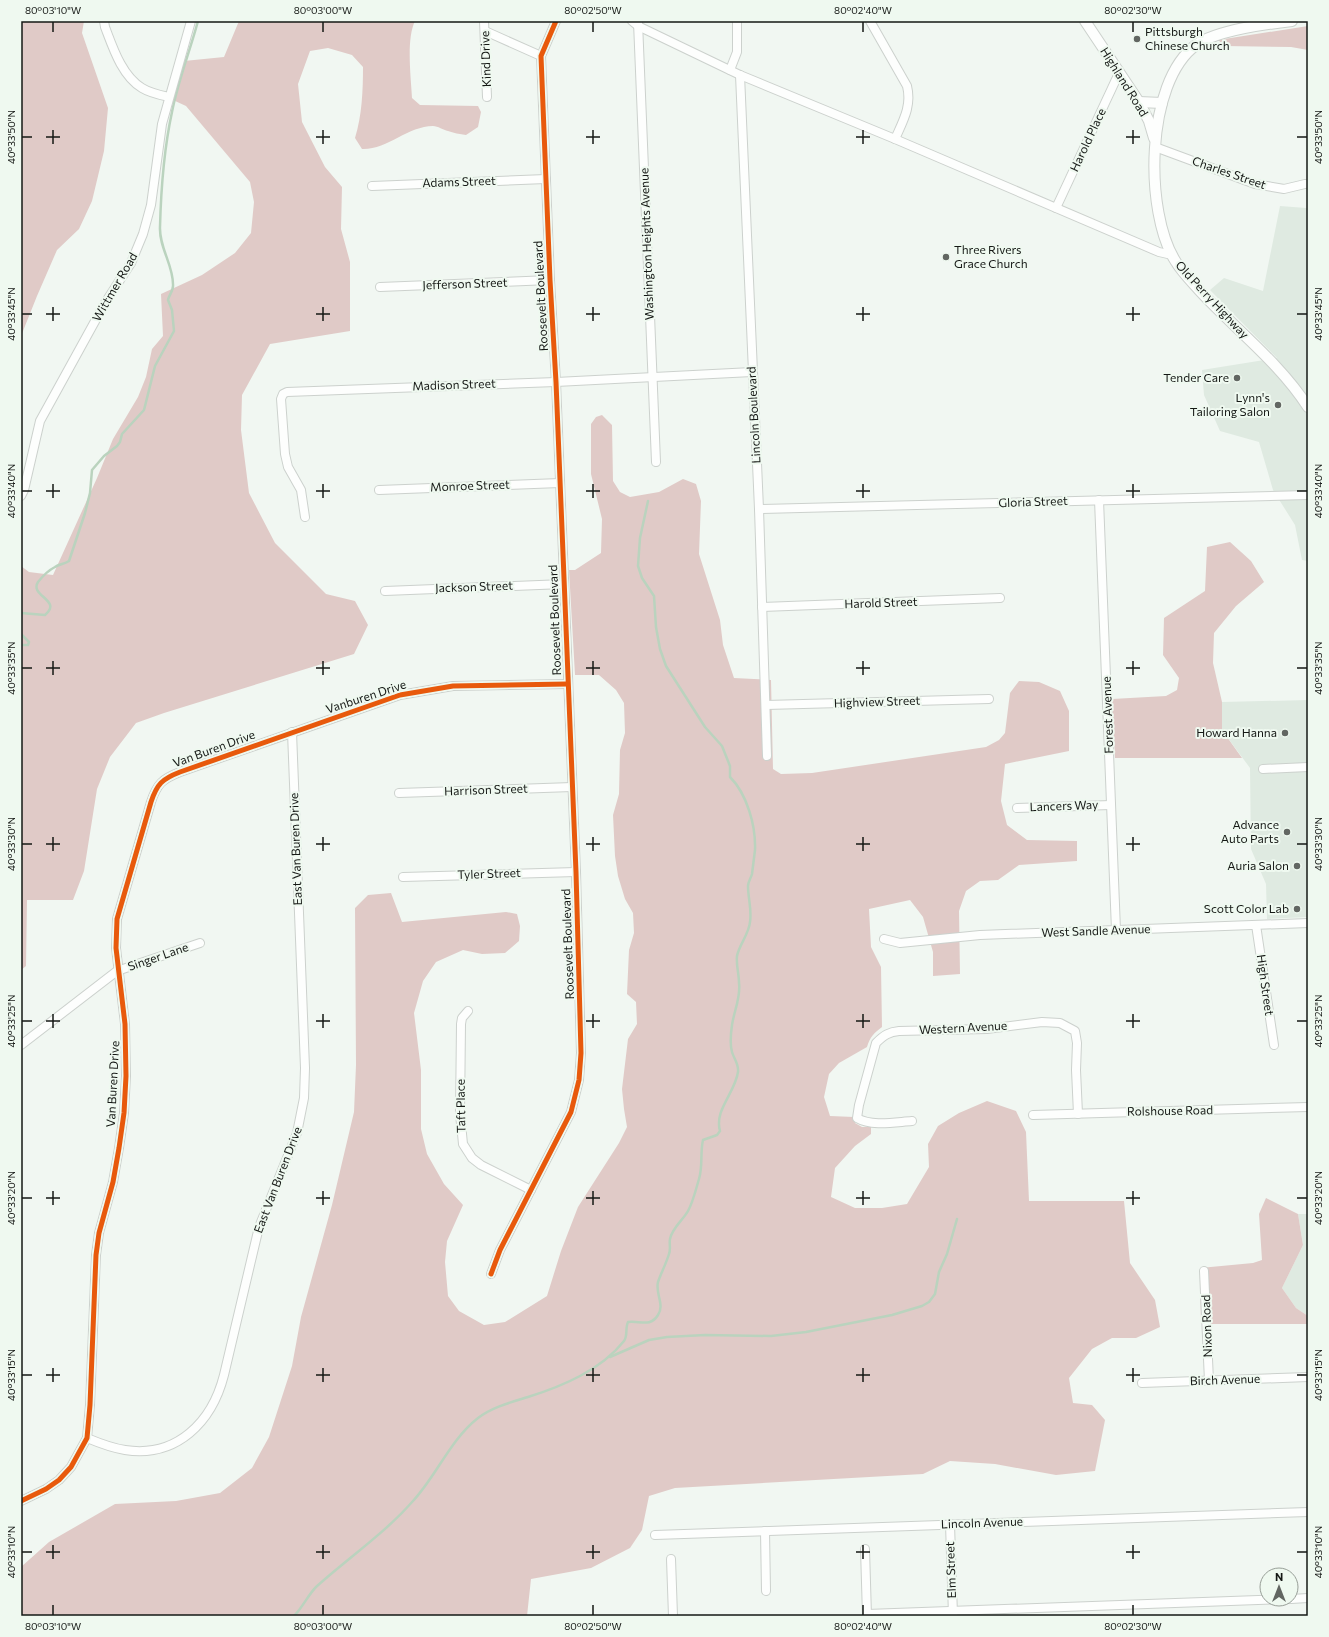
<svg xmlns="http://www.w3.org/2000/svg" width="1329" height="1637" viewBox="0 0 1329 1637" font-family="Commissioner,sans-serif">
	<rect width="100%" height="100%" fill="#f1f7f2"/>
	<g fill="#dfeae1">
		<path d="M1280,206L1306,208L1308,210V561L1302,560L1295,525L1273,490L1259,442L1220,431L1204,395L1202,370L1277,358L1210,290L1224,278L1263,291Z"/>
		<path d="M1308,700V917L1267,919L1266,884L1251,849L1250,768L1222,730V702Z"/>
		<path d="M1298,1214H1308V1316L1296,1308L1282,1288L1303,1245Z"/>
	</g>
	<g fill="#e0cac7">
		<path d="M21,21H84L82,33L108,108L104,151L92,201L79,229L57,250L37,296L21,336Z"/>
		<path d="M239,21H415C406,39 411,78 412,98L420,105L478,106L481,112L478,127L466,135C460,134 453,133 448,131C443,130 438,126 433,126C408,126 387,150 362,149L355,138C362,116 363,90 363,67L352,55L328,48L310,51L298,84L302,122L325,167L342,187L341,229L350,262V331L270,344L242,395L241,430L249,493L275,543L326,594L355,601L368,625L354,654L164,713L136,723L110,757L97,789L84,871L73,900H27L26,966L21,970V566L29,572L53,575L97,478L113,439L138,397L146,377L152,349L163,336L161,294L202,275L235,253L251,233L254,202L250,182L186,106L173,100L184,61L224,57Z"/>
		<path d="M1308,26V50L1291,47L1225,46L1218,40Z"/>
		<path d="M602,415L612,425L613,481L620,492L630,497L659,492L683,479L696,484L701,501L699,554L720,620L723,645L734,678L771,680L773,769L781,774L812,773L986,747L999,740L1005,733L1010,693L1019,681L1039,682L1060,691L1069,711V751L1005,764L1001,801L1007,825L1027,840L1077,841V861L1019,865L998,880L980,881L966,891L959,911L960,974L933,976V952L923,917L910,900L869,909L871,947L881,967L882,1027C874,1033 870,1037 867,1047L839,1063L829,1074L824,1097L830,1116L854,1117L855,1123L862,1127H871V1134L855,1146L835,1168L831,1197L855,1208H882L907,1204L929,1167L928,1144L938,1126L959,1113L987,1101L1016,1111L1026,1132L1029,1201H1124L1130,1263L1155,1300L1160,1327L1136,1338H1112L1092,1349L1069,1378L1073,1403L1092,1405L1105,1420L1095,1471L1056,1475L995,1464L950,1461L923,1474L675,1488L649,1496L642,1530L630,1548L591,1568L531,1579L527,1616H21V1567L49,1542L115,1504L176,1501L220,1493L252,1468L269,1437L292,1366L301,1317L332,1205L354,1112L356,1065L355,908L368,895L391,893L402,922L506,912L517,914L520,926L519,941L505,953L482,954L463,950L436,962L423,981L414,1013L421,1070V1129L427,1154L444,1184L463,1205L447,1241L445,1262L448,1296L459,1311L484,1325L505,1322L547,1296L561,1251L578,1207L619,1143L627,1127L624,1109L622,1089L628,1039L637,1024L636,1002L627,994L629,950L634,933L633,913L625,899L618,876L615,856L613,815L619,794L620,750L625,733L624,703L616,690L599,675H575L569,570H575L601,553L602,519L591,474V424L596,417Z"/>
		<path d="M1230,542L1251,561L1264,582L1236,606L1214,633L1213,663L1222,702V730L1242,758H1115L1112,699L1166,696L1177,690L1179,678L1163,655L1164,618L1205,591L1207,547Z"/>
		<path d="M1266,1198L1298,1214L1303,1245L1282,1288L1296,1308L1308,1316V1324H1201L1200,1268L1253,1263L1262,1260L1259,1214Z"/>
	</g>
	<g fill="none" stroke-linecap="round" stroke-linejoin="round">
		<g stroke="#bad3be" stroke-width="2.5">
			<path d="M21,613L45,615C63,600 29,596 38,582C42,577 49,570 55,567C59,564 65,564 69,561L85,513L90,493L92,470L104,456L117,446L120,442L122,434L144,410L155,366L174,331L172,310L168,300C169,295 173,291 173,286C174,266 159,248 160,227C161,188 164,149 172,112C178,81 190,51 198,21"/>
			<path d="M21,634L29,642L28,645H21"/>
			<path d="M610,1357L649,1340L667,1337L705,1335L771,1336L806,1332L892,1315L922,1306L929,1302L935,1294L939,1272L947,1254L957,1219"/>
			<path d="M294,1616C303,1607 308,1595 316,1587C348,1558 384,1534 413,1501C437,1475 450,1440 478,1418C492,1407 512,1402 528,1397C563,1386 601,1370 624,1341C628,1336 625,1328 628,1322C639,1320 650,1328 658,1315C665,1305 655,1293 658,1282C661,1273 666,1264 669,1254C671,1249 669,1244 670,1239C672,1228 683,1220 688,1211C693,1202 696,1189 699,1179C703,1166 700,1153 703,1140L717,1135L720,1131C714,1110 735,1093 738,1072C739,1064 734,1059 732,1052C730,1045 731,1032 732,1025C734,1011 741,997 739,983C739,974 736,965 737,956C739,945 749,934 750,922C752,910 748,898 748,886C748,882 751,878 752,874C753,866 754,858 755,850C756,826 747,794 730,777V766L722,746L705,727L666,666L660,649L656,627L654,596L642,578L638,566L640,538L648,501"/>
		</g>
		<g stroke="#ccd1cd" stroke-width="10">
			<g id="minor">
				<path d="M104,21L105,27C113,48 122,76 142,88C150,93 160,95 169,97"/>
				<path d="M484,21L487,97"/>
				<path d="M632,21L638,26L740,75L895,139L1159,252L1172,255"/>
				<path d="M870,21L907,86C912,106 903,121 895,139"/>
				<path d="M638,22L656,462"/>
				<path d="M485,31L541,56"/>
				<path d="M730,70L737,52V21"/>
				<path d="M740,75L759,509L767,756"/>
				<path d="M1155,147L1255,184L1284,189L1305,184"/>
				<path d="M372,186L546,179"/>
				<path d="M1056,208L1119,73"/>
				<path d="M380,287L550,280"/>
				<path d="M379,490L560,483"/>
				<path d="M21,496L24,490L40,421L105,303L131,263L143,234L151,205L162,124L191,21"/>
				<path d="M1099,500L1116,930"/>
				<path d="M759,509L1308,495"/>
				<path d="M305,517L301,490L288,467L285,454L281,399L283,394L287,392L556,382L752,372"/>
				<path d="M385,591L564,584"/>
				<path d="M762,607L1000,598"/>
				<path d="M766,705L989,699"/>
				<path d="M1263,769L1308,767"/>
				<path d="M399,793L572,787"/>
				<path d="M1017,808L1111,805"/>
				<path d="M403,877L576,872"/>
				<path d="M1256,925L1274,1045"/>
				<path d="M884,939L900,943L980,935L1308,923"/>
				<path d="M468,1011L462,1018L461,1024L460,1114L463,1144L472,1158L481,1165L531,1190"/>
				<path d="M21,1045L117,971L200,943"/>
				<path d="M1033,1115L1308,1107"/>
				<path d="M912,1121C896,1122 872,1127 857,1118L859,1105L876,1043C884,1035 889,1032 899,1031L987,1029L1042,1022L1060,1023L1075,1031L1077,1043L1076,1070L1078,1114"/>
				<path d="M1204,1271L1209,1381"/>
				<path d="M491,1274L500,1250L571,1112L579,1080L581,1053L576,872L556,382L550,280L541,56L556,21"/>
				<path d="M1142,1383L1308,1377"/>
				<path d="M87,1438C99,1443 112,1448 125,1450C177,1458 212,1422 224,1375L259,1227L297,1133L304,1098L305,1068L292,732"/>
				<path d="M21,1501L46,1489L59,1480L71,1467L87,1438L90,1405L96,1255L99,1233L113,1182L119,1148L124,1113L126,1076L125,1024L116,948L117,919L151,802C157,784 162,779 180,772L400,695L453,686L567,684"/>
				<path d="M950,1524L953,1615"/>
				<path d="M765,1531L766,1591"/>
				<path d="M655,1535L1308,1512"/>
				<path d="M865,1549L867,1616"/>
				<path d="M671,1559L673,1616"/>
				<path d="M1291,1599L1308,1598"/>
				<path d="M867,1614L1287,1599"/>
			</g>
		</g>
		<g stroke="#ccd1cd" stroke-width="12">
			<g id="tertiary">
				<path d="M1085,21L1139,102L1149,121L1154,138"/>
				<path d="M1292,21C1266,24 1217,30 1196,45C1145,82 1144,213 1176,262C1182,272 1191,281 1199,290C1235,329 1279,362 1308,407"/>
				<path d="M1139,102L1162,103"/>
			</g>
		</g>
		<use href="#minor" stroke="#fdfefd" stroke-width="8"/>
		<use href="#tertiary" stroke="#fdfefd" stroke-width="10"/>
		<g stroke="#eff9f0" stroke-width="8">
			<g id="cycleway">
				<path d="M491,1274L500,1250L571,1112L579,1080L581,1053L576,872L556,382L550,280L541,56L556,21"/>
				<path d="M21,1501L46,1489L59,1480L71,1467L87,1438L90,1405L96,1255L99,1233L113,1182L119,1148L124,1113L126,1076L125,1024L116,948L117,919L151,802C157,784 162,779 180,772L400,695L453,686L567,684"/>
			</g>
		</g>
		<use href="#cycleway" stroke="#e8590c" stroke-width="5"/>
	</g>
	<path fill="none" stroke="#151815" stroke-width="1.5" d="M53,22V32M323,22V32M593,22V32M863,22V32M1133,22V32M53,130V144M323,130V144M593,130V144M863,130V144M1133,130V144M22,137H32M46,137H60M316,137H330M586,137H600M856,137H870M1126,137H1140M1297,137H1307M53,307V321M323,307V321M593,307V321M863,307V321M1133,307V321M22,314H32M46,314H60M316,314H330M586,314H600M856,314H870M1126,314H1140M1297,314H1307M53,484V498M323,484V498M593,484V498M863,484V498M1133,484V498M22,491H32M46,491H60M316,491H330M586,491H600M856,491H870M1126,491H1140M1297,491H1307M53,661V675M323,661V675M593,661V675M863,661V675M1133,661V675M22,668H32M46,668H60M316,668H330M586,668H600M856,668H870M1126,668H1140M1297,668H1307M53,837V851M323,837V851M593,837V851M863,837V851M1133,837V851M22,844H32M46,844H60M316,844H330M586,844H600M856,844H870M1126,844H1140M1297,844H1307M53,1014V1028M323,1014V1028M593,1014V1028M863,1014V1028M1133,1014V1028M22,1021H32M46,1021H60M316,1021H330M586,1021H600M856,1021H870M1126,1021H1140M1297,1021H1307M53,1191V1205M323,1191V1205M593,1191V1205M863,1191V1205M1133,1191V1205M22,1198H32M46,1198H60M316,1198H330M586,1198H600M856,1198H870M1126,1198H1140M1297,1198H1307M53,1368V1382M323,1368V1382M593,1368V1382M863,1368V1382M1133,1368V1382M22,1375H32M46,1375H60M316,1375H330M586,1375H600M856,1375H870M1126,1375H1140M1297,1375H1307M53,1545V1559M323,1545V1559M593,1545V1559M863,1545V1559M1133,1545V1559M22,1552H32M46,1552H60M316,1552H330M586,1552H600M856,1552H870M1126,1552H1140M1297,1552H1307M53,1605V1615M323,1605V1615M593,1605V1615M863,1605V1615M1133,1605V1615"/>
	<g fill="#626662" stroke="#eff9f0" stroke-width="1.5">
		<circle cx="1137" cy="39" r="4"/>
		<circle cx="946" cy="257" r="4"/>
		<circle cx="1237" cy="378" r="4"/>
		<circle cx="1278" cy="405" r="4"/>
		<circle cx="1285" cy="733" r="4"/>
		<circle cx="1287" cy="832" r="4"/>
		<circle cx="1297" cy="866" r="4"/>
		<circle cx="1297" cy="909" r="4"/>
	</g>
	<g text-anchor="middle" stroke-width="4" stroke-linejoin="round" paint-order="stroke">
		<g font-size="12" fill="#151815" stroke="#eff9f0" text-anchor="end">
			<text x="1145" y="36" text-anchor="start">Pittsburgh<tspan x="1145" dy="14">Chinese Church</tspan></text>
			<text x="954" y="254" text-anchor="start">Three Rivers<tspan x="954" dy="14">Grace Church</tspan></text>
			<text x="1229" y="382">Tender Care</text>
			<text x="1270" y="402">Lynn's<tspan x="1270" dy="14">Tailoring Salon</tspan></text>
			<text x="1277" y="737">Howard Hanna</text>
			<text x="1279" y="829">Advance<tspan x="1279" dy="14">Auto Parts</tspan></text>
			<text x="1289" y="870">Auria Salon</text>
			<text x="1289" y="913">Scott Color Lab</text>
		</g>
		<g font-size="12" fill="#151815" stroke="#eff9f0">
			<text transform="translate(486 59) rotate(-92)" y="4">Kind Drive</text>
			<text transform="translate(1124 82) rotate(58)" y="4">Highland Road</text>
			<text transform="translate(1088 140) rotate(-65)" y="4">Harold Place</text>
			<text transform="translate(1229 173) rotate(19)" y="4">Charles Street</text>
			<text transform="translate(459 182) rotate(-2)" y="4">Adams Street</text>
			<text transform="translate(647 244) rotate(-92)" y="4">Washington Heights Avenue</text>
			<text transform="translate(465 284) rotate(-2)" y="4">Jefferson Street</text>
			<text transform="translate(115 287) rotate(-60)" y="4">Wittmer Road</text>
			<text transform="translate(541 296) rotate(-93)" y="4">Roosevelt Boulevard</text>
			<text transform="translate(1212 300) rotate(47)" y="4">Old Perry Highway</text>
			<text transform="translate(454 385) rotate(-2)" y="4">Madison Street</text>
			<text transform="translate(754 415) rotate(-93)" y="4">Lincoln Boulevard</text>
			<text transform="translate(470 486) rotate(-2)" y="4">Monroe Street</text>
			<text transform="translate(1033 502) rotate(-2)" y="4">Gloria Street</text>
			<text transform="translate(474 587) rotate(-2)" y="4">Jackson Street</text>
			<text transform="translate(881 603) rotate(-2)" y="4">Harold Street</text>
			<text transform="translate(555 620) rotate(-92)" y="4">Roosevelt Boulevard</text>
			<text transform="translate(366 697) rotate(-18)" y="4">Vanburen Drive</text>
			<text transform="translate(877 702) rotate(-2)" y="4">Highview Street</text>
			<text transform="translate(1108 715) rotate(-92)" y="4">Forest Avenue</text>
			<text transform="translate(214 749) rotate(-20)" y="4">Van Buren Drive</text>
			<text transform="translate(486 790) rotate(-2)" y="4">Harrison Street</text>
			<text transform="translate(1064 806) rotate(-2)" y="4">Lancers Way</text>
			<text transform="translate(296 849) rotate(-92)" y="4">East Van Buren Drive</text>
			<text transform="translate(489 874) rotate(-2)" y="4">Tyler Street</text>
			<text transform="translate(1096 931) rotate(-2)" y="4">West Sandle Avenue</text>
			<text transform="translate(568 944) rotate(-92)" y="4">Roosevelt Boulevard</text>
			<text transform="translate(158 957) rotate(-19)" y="4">Singer Lane</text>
			<text transform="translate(1265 985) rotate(82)" y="4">High Street</text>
			<text transform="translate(963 1028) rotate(-3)" y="4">Western Avenue</text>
			<text transform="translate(113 1084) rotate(-87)" y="4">Van Buren Drive</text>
			<text transform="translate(461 1106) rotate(-91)" y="4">Taft Place</text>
			<text transform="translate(1170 1111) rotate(-1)" y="4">Rolshouse Road</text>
			<text transform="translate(278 1180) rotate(-69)" y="4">East Van Buren Drive</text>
			<text transform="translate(1207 1326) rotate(-92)" y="4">Nixon Road</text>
			<text transform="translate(1225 1380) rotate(-2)" y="4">Birch Avenue</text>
			<text transform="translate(982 1523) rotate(-2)" y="4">Lincoln Avenue</text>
			<text transform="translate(951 1570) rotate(-92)" y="4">Elm Street</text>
		</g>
	</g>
	<rect width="1329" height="1637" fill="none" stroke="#eff9f0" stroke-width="44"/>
	<g transform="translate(1279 1587)"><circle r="19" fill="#eff9f0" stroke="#989f98"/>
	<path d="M0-3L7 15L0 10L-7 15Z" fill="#626662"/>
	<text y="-6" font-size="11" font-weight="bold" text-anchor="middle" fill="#151815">N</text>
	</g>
	<rect x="22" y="22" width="1285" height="1593" fill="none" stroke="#151815" stroke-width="1.5"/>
	<g font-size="10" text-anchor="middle" fill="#151815">
		<text x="53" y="14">80°03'10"W</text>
		<text x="323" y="14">80°03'00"W</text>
		<text x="593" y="14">80°02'50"W</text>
		<text x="863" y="14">80°02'40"W</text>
		<text x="1133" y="14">80°02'30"W</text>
		<text transform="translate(11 137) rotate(-90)" y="4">40°33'50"N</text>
		<text transform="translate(1318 137) rotate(-90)" y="4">40°33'50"N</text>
		<text transform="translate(11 314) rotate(-90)" y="4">40°33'45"N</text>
		<text transform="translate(1318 314) rotate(-90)" y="4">40°33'45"N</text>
		<text transform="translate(11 491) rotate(-90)" y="4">40°33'40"N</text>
		<text transform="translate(1318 491) rotate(-90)" y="4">40°33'40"N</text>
		<text transform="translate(11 668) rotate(-90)" y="4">40°33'35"N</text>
		<text transform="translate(1318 668) rotate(-90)" y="4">40°33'35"N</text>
		<text transform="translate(11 844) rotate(-90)" y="4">40°33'30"N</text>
		<text transform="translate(1318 844) rotate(-90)" y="4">40°33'30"N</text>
		<text transform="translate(11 1021) rotate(-90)" y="4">40°33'25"N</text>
		<text transform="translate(1318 1021) rotate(-90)" y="4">40°33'25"N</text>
		<text transform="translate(11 1198) rotate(-90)" y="4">40°33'20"N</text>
		<text transform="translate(1318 1198) rotate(-90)" y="4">40°33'20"N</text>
		<text transform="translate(11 1375) rotate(-90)" y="4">40°33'15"N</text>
		<text transform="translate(1318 1375) rotate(-90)" y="4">40°33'15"N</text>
		<text transform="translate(11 1552) rotate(-90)" y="4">40°33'10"N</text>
		<text transform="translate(1318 1552) rotate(-90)" y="4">40°33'10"N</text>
		<text x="53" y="1630">80°03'10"W</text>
		<text x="323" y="1630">80°03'00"W</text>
		<text x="593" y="1630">80°02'50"W</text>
		<text x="863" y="1630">80°02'40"W</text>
		<text x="1133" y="1630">80°02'30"W</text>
	</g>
</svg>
